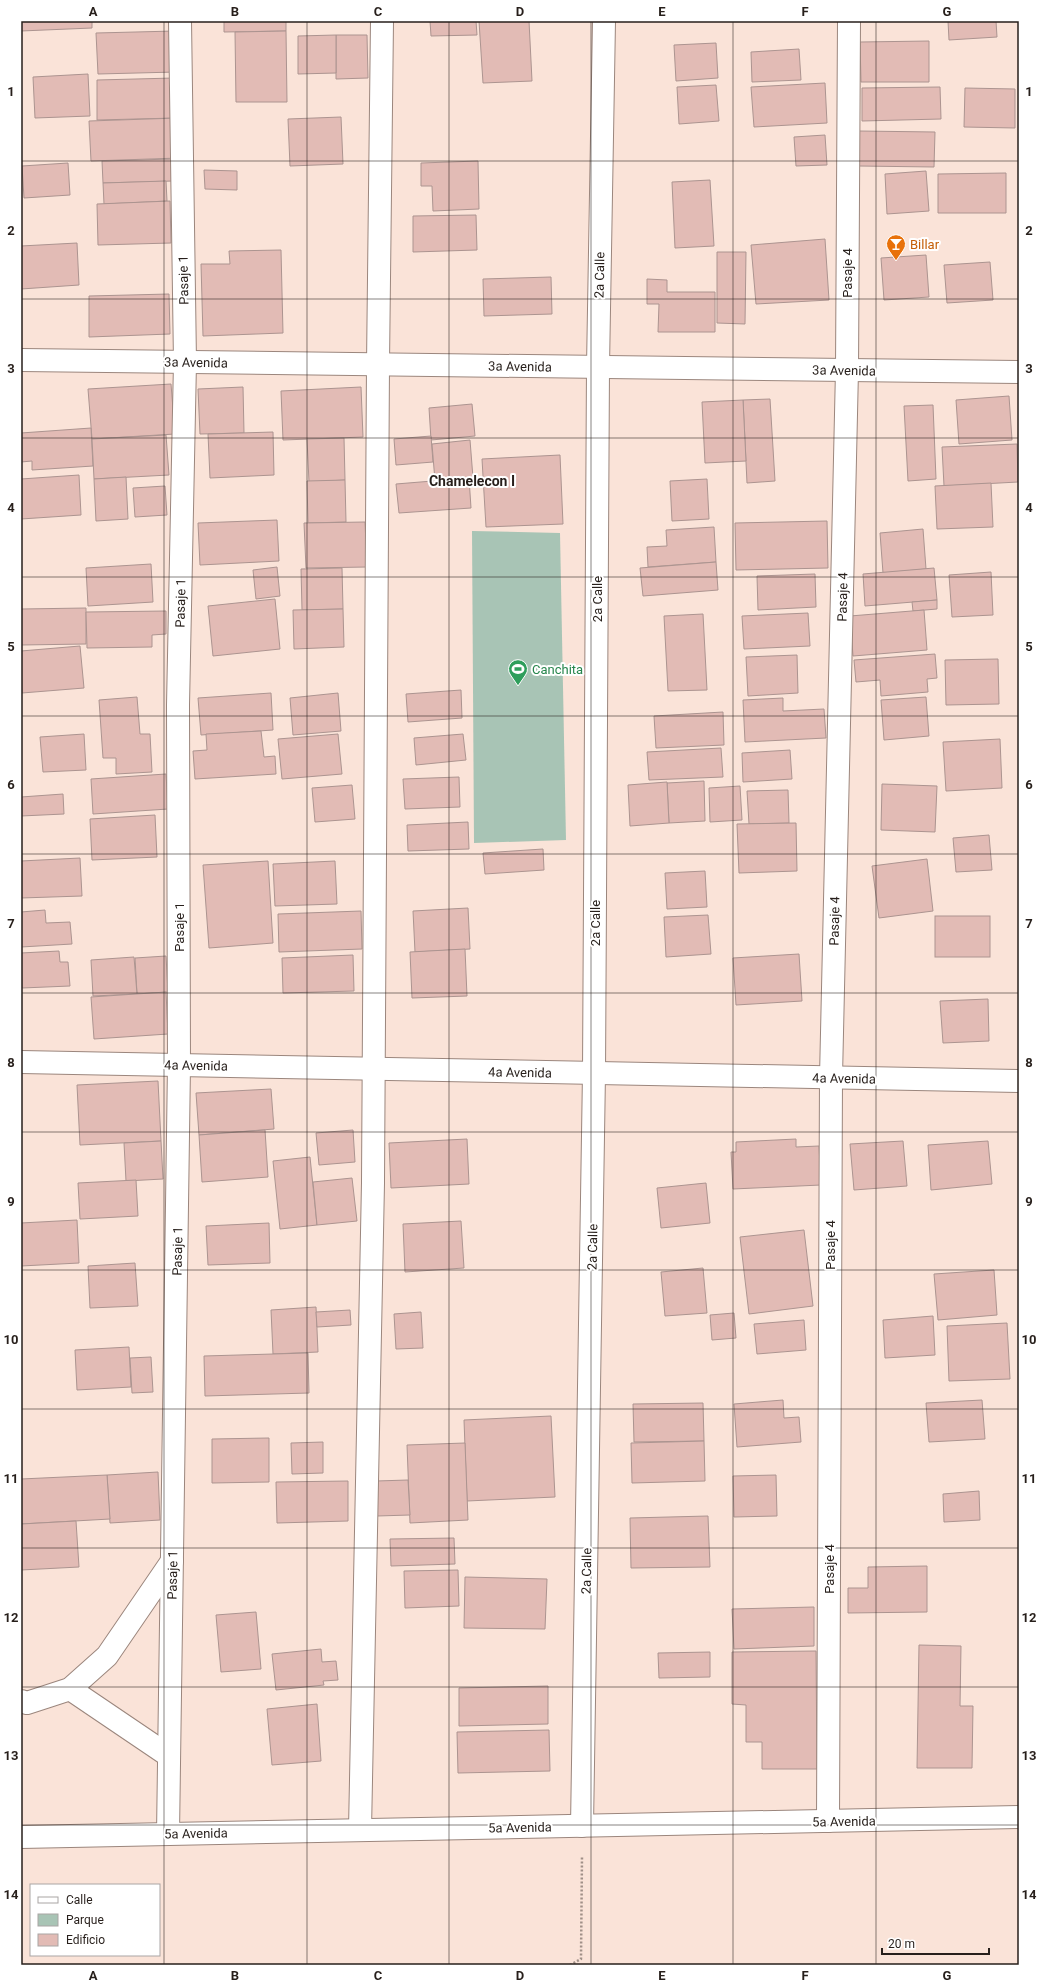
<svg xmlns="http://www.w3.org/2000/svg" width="1040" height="1986" viewBox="0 0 1040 1986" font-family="Roboto,sans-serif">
	<rect width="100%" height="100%" fill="#fae3d8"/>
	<path fill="#a8c4b5" d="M472,531L560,533L566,840L474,843Z"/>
	<g fill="#e2bbb5" stroke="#ac9490">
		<path d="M21,21H92V28L21,31Z"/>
		<path d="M224,21H286V31L224,32Z"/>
		<path d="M430,21H476L477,35L431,36Z"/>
		<path d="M479,21H529L532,81L483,83Z"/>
		<path d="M948,21H996L997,37L949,40Z"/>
		<path d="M175,31L176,72L98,74L96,33Z"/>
		<path d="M286,31L287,102H236L235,32Z"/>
		<path d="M336,35H367L368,78L336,79Z"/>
		<path d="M336,35V73L298,74V36Z"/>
		<path d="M929,41V82H861L860,42Z"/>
		<path d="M716,43L718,78L676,81L674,45Z"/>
		<path d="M799,49L801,80L752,82L751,52Z"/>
		<path d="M88,74L90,116L35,118L33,77Z"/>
		<path d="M174,78L176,118L97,120V80Z"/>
		<path d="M825,83L827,123L754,127L751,87Z"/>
		<path d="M716,85L719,121L679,124L677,87Z"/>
		<path d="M940,87L941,119L862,121V88Z"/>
		<path d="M965,88L1015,89V128L964,127Z"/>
		<path d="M341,117L343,164L290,166L288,119Z"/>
		<path d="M178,118L179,158L91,161L89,121Z"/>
		<path d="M859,131L935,132L934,167L859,166Z"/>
		<path d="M825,135L827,165L796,166L794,137Z"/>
		<path d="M172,159L173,181L103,183L102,161Z"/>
		<path d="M478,161L479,209L433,211L432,186H421V163Z"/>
		<path d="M68,163L70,195L24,198L22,166Z"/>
		<path d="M204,170L237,171V190L205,189Z"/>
		<path d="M926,171L929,211L887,214L885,174Z"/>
		<path d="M1006,173V213H938V174Z"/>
		<path d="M710,180L714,246L675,248L672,182Z"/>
		<path d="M166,181L167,201L104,204L103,183Z"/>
		<path d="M170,201L171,243L98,245L97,204Z"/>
		<path d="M476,215L477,250L413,252V216Z"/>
		<path d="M825,239L829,300L756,304L751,245Z"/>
		<path d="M77,243L79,285L21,289V246Z"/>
		<path d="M281,250L283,333L203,336L201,264H230L229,251Z"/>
		<path d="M717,252H746L745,324L717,323Z"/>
		<path d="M926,255L929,297L884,300L881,258Z"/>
		<path d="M990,262L993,300L947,303L944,265Z"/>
		<path d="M551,277L552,314L484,316L483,279Z"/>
		<path d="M647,279L667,280V292H715V332H658L659,304H647Z"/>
		<path d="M169,294L170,334L89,337V296Z"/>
		<path d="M171,384L175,434L92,439L88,389Z"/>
		<path d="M243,387L244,433L200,434L198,389Z"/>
		<path d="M361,387L363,437L283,440L281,391Z"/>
		<path d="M1009,396L1012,440L959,444L956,400Z"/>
		<path d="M770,399L775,481L747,483L743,400Z"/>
		<path d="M743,400L746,461L705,463L702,402Z"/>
		<path d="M472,404L475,436L431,440L429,408Z"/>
		<path d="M933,405L936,479L908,481L904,406Z"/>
		<path d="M91,428L93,466L32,470V461L21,462V433Z"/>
		<path d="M273,432L274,475L210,478L208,434Z"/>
		<path d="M166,435L169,475L94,479L92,439Z"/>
		<path d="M431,436L433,462L396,465L394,439Z"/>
		<path d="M344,438L345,480L309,482L307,439Z"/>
		<path d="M470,440L473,478L435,481L432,444Z"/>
		<path d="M1017,444L1018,482L944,486L942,447Z"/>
		<path d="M560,455L563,524L486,527L482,459Z"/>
		<path d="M79,475L81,515L21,519V479Z"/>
		<path d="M126,477L128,519L96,521L94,479Z"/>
		<path d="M469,478L471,508L399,513L396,484Z"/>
		<path d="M707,479L709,519L672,521L670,481Z"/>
		<path d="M345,480L346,522L308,523L307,481Z"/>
		<path d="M991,483L993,527L937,529L935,486Z"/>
		<path d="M165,486L167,515L135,517L133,488Z"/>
		<path d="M277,520L279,561L200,565L198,523Z"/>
		<path d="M827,521L828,568L736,570L735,523Z"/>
		<path d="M365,522L367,567L306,568L304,523Z"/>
		<path d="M714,527L716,562L648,567L647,547L667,546L666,530Z"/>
		<path d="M923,529L926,569L883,573L880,533Z"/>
		<path d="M716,562L718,590L643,596L640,568Z"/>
		<path d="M151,564L153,602L88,606L86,568Z"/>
		<path d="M277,567L280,596L256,599L253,570Z"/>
		<path d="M342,568L343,609L302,610L301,569Z"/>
		<path d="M934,568L937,600L865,606L863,574Z"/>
		<path d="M991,572L993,615L952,617L949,575Z"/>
		<path d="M815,574L816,607L758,610L757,576Z"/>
		<path d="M275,599L280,649L213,656L208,606Z"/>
		<path d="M937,600V609L913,611L912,602Z"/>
		<path d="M86,608V644L21,645V609Z"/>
		<path d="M343,609L344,647L294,649L293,610Z"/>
		<path d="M924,610L927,650L853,656L850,616Z"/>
		<path d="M166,611V634L152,635V647L87,648L86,612Z"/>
		<path d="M808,613L810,646L744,649L742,616Z"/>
		<path d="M703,614L707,690L668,691L664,616Z"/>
		<path d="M80,646L84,688L22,693L21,651Z"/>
		<path d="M935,654L937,678L927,679L928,692L881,696L880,680L856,682L854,660Z"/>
		<path d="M797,655L798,693L748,696L746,657Z"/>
		<path d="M998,659L999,704L946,705L945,660Z"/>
		<path d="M461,690L462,718L408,722L406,694Z"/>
		<path d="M271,693L273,730L201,735L198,698Z"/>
		<path d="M338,693L341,731L293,735L290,698Z"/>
		<path d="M137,697L140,734H150L152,772L116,774V758H103L99,700Z"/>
		<path d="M926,697L929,736L884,740L881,700Z"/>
		<path d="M783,698V711L824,709L826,738L745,742L743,700Z"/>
		<path d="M723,712L724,745L656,748L654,716Z"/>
		<path d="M261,731L264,757L275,756L276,774L195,779L193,751L207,750L206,734Z"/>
		<path d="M84,734L86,770L43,772L40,737Z"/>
		<path d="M338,734L342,774L282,779L278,739Z"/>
		<path d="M463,734L466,760L416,765L414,738Z"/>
		<path d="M1000,739L1002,788L946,791L943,742Z"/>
		<path d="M721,748L723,777L649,780L647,752Z"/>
		<path d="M790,750L792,779L743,782L742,753Z"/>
		<path d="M166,774L168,809L93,814L91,779Z"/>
		<path d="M459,777L460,807L405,809L403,779Z"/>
		<path d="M704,781L705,821L669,823L667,783Z"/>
		<path d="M667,782L669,823L630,826L628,785Z"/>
		<path d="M882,784L937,786L935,832L881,830Z"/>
		<path d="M352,785L355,819L315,822L312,788Z"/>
		<path d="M740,786L742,820L710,822L709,788Z"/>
		<path d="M788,790L789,823L749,824L747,791Z"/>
		<path d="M63,794L64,814L21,816V797Z"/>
		<path d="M155,815L157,857L92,860L90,819Z"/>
		<path d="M468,822L469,849L408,851L407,825Z"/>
		<path d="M796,823L797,871L739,873L737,824Z"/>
		<path d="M989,835L992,870L956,872L953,838Z"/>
		<path d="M543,849L544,870L485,874L483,853Z"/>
		<path d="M80,858L82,896L21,898V861Z"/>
		<path d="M927,859L933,911L879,918L872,866Z"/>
		<path d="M268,861L273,943L209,948L203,865Z"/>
		<path d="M335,861L337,904L275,906L273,864Z"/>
		<path d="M705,871L707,907L667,909L665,873Z"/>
		<path d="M468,908L470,949L415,952L413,911Z"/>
		<path d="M45,910L46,923L70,922L72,944L21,947V912Z"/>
		<path d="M361,911L362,949L279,952L278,914Z"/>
		<path d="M708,915L711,954L666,957L664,917Z"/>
		<rect x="935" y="916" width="55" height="41"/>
		<path d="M465,949L467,996L412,998L410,952Z"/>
		<path d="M59,951L60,962H68L70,986L22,988L21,953Z"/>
		<path d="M799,954L802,1001L736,1005L733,958Z"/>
		<path d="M353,955L354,991L283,993L282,958Z"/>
		<path d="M166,956L168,992L137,994L135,958Z"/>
		<path d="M134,957L137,994L93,996L91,960Z"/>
		<path d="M166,992L168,1034L94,1039L91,997Z"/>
		<path d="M988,999L989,1041L943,1043L940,1001Z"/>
		<path d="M158,1081L161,1141L80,1145L77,1085Z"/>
		<path d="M271,1089L274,1129L199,1135L196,1093Z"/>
		<path d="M265,1130L268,1177L202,1182L199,1135Z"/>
		<path d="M353,1130L355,1162L319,1165L316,1133Z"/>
		<path d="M467,1139L469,1184L391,1188L389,1143Z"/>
		<path d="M796,1139V1147L819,1146L821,1185L733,1189L731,1152H736V1142Z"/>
		<path d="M161,1141L163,1179L126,1181L124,1143Z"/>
		<path d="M903,1141L907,1186L854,1190L850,1144Z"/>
		<path d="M988,1141L992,1184L931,1190L928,1145Z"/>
		<path d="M310,1157L317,1225L280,1229L273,1161Z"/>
		<path d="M352,1178L357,1221L317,1225L313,1182Z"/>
		<path d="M136,1180L138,1216L80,1219L78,1183Z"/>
		<path d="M706,1183L710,1223L661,1228L657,1188Z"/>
		<path d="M77,1220L79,1263L21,1266V1223Z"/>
		<path d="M461,1221L464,1268L405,1272L403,1224Z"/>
		<path d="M269,1223L270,1263L208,1265L206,1226Z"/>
		<path d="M804,1230L813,1306L749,1314L740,1237Z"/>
		<path d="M135,1263L138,1306L90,1308L88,1266Z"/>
		<path d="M703,1268L707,1313L665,1316L661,1272Z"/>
		<path d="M994,1270L997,1315L938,1320L934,1274Z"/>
		<path d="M316,1307L318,1352L273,1354L271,1310Z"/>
		<path d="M350,1310L351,1325L317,1327L316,1312Z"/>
		<path d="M421,1312L423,1348L396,1349L394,1314Z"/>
		<path d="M734,1313L736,1338L712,1340L710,1315Z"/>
		<path d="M933,1316L935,1355L885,1358L883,1320Z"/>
		<path d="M804,1320L806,1350L757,1354L754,1324Z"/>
		<path d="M1007,1323L1010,1379L949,1381L947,1326Z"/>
		<path d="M129,1347L131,1387L77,1390L75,1350Z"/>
		<path d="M308,1353L309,1393L205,1396L204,1356Z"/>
		<path d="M151,1357L153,1392L132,1393L130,1358Z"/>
		<path d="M783,1400L784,1418L799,1417L801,1442L737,1447L734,1404Z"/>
		<path d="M982,1400L985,1439L929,1442L926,1403Z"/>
		<path d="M703,1403L704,1441L634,1442L633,1404Z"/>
		<path d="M551,1416L555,1497L467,1501L464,1420Z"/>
		<path d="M269,1438V1482L212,1483V1439Z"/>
		<path d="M704,1441L705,1481L632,1483L631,1443Z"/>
		<path d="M323,1442V1473L292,1474L291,1443Z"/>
		<path d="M465,1443L468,1520L410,1523L407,1445Z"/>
		<path d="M158,1472L160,1520L110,1523L107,1475Z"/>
		<path d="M107,1475L110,1519L21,1524V1479Z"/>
		<path d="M776,1475L777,1516L734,1517L733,1476Z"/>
		<path d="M408,1480L410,1515L377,1516L376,1481Z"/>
		<path d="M348,1481V1521L277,1523L276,1482Z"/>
		<path d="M979,1491L980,1520L944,1522L943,1494Z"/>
		<path d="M708,1516L710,1567L631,1568L630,1518Z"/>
		<path d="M76,1521L79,1567L21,1570V1524Z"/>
		<path d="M454,1538L455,1564L391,1566L390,1539Z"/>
		<path d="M927,1566V1612L848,1613V1588H868V1567Z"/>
		<path d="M458,1570L459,1606L405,1608L404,1571Z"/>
		<path d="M465,1577L547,1579L545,1629L464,1628Z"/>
		<path d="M814,1607V1646L734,1649L732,1609Z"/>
		<path d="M256,1612L261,1669L221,1672L216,1615Z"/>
		<path d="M919,1645L961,1646L960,1706H973L972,1768H917Z"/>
		<path d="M321,1649L322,1662L336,1661L338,1680L323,1681L324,1685L276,1690L272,1654Z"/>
		<path d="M816,1651L817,1769H762V1742H746V1705L732,1704V1652Z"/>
		<path d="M710,1652V1677L659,1678L658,1653Z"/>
		<path d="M548,1686V1724L459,1726V1688Z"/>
		<path d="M317,1704L321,1761L272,1765L267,1709Z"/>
		<path d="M549,1730L550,1771L458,1773L457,1732Z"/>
	</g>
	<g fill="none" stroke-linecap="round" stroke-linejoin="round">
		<g stroke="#9b867d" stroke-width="24">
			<g id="minor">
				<path d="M21,360L1019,372"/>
				<path d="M21,1062L1019,1081"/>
				<path d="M70,1689L169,1756"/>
				<path d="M21,1701L27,1703L70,1689L107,1656L172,1561"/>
				<path d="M828,1821L831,1077L847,370L849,21"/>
				<path d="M582,1826L594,1073L598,367L604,21"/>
				<path d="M360,1830L373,1183L378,364L382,21"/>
				<path d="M168,1834L179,1065L178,705L185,362L180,21"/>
				<path d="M21,1837L1019,1817"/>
			</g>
		</g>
		<path stroke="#a09088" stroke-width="2.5" stroke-dasharray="2 2" stroke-linecap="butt" d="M570,1965L581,1959L582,1856"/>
		<use href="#minor" stroke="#fff" stroke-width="22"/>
	</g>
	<path fill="none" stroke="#271f1b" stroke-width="1" stroke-opacity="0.55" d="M164,21V1965M307,21V1965M449,21V1965M591,21V1965M733,21V1965M876,21V1965M21,161H1019M21,299H1019M21,438H1019M21,577H1019M21,716H1019M21,854H1019M21,993H1019M21,1132H1019M21,1270H1019M21,1409H1019M21,1548H1019M21,1687H1019M21,1825H1019"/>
	<defs>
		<g id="bar-pin" transform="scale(1)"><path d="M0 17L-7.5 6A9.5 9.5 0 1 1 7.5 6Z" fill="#e8710a" stroke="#fff"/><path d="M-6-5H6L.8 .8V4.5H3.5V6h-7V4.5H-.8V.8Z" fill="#fff"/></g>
		<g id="stadium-pin" transform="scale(1)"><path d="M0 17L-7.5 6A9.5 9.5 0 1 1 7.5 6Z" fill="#2e9e5b" stroke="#fff"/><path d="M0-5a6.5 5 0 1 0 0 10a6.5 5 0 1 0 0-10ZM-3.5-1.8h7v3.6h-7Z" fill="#fff"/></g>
	</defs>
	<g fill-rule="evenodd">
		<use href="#bar-pin" x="896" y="244"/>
		<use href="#stadium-pin" x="518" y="669"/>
	</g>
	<g text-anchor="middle" stroke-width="4" stroke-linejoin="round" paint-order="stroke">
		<g font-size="13" fill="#c56008" stroke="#fff" text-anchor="start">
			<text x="910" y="249">Billar</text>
		</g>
		<g font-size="13" fill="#271f1b" stroke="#fff">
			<text transform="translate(847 273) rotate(-90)" y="5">Pasaje 4</text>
			<text transform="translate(599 275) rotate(-89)" y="5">2a Calle</text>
			<text transform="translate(183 280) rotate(-91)" y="5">Pasaje 1</text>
			<text transform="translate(196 362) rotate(1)" y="5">3a Avenida</text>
			<text transform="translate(520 366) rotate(1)" y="5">3a Avenida</text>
			<text transform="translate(844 370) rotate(1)" y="5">3a Avenida</text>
			<text transform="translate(842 597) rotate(-89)" y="5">Pasaje 4</text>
			<text transform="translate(597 599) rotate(-90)" y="5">2a Calle</text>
			<text transform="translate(180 603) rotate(-89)" y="5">Pasaje 1</text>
			<text transform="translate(834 921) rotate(-89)" y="5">Pasaje 4</text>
			<text transform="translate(595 923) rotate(-90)" y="5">2a Calle</text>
			<text transform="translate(179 927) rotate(-90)" y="5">Pasaje 1</text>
			<text transform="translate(196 1065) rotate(1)" y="5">4a Avenida</text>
			<text transform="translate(520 1072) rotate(1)" y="5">4a Avenida</text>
			<text transform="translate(844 1078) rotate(1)" y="5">4a Avenida</text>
			<text transform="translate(830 1245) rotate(-90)" y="5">Pasaje 4</text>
			<text transform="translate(592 1247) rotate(-89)" y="5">2a Calle</text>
			<text transform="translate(177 1251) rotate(-89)" y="5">Pasaje 1</text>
			<text transform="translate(829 1569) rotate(-90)" y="5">Pasaje 4</text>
			<text transform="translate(586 1571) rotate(-89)" y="5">2a Calle</text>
			<text transform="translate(172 1575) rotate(-89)" y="5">Pasaje 1</text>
			<text transform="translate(844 1821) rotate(-1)" y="5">5a Avenida</text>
			<text transform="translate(520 1827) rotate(-1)" y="5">5a Avenida</text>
			<text transform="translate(196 1833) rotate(-1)" y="5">5a Avenida</text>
		</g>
		<g font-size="13" fill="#27864d" stroke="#fff" text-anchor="start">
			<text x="532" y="674">Canchita</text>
		</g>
		<g font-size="14" font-weight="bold" fill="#271f1b" stroke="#fff">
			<text x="472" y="486">Chamelecon I</text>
		</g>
	</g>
	<rect width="1040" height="1986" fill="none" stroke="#ffffff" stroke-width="44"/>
	<rect x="30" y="1884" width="130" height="72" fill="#ffffff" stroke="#a9a5a4"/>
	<rect x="38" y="1897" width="20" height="6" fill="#ffffff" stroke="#a9a5a4"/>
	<text x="66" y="1904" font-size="12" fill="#271f1b">Calle</text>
	<rect x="38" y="1914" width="20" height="12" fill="#a8c4b5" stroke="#a9a5a4"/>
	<text x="66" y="1924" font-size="12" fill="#271f1b">Parque</text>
	<rect x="38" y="1934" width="20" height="12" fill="#e2bbb5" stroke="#a9a5a4"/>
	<text x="66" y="1944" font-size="12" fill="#271f1b">Edificio</text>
	<path d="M882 1948v6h107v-6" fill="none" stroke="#271f1b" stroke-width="2"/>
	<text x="888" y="1948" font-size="12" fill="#271f1b" stroke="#ffffff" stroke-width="3" paint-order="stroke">20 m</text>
	<rect x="22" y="22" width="996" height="1942" fill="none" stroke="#271f1b" stroke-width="1.5"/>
	<g font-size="13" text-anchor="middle" font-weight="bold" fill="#271f1b">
		<text x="93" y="16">A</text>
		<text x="235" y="16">B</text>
		<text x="378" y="16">C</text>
		<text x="520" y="16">D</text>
		<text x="662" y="16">E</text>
		<text x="805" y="16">F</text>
		<text x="947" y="16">G</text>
		<text x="11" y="96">1</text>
		<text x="1029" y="96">1</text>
		<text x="11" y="235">2</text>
		<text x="1029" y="235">2</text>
		<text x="11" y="373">3</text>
		<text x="1029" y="373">3</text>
		<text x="11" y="512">4</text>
		<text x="1029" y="512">4</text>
		<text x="11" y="651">5</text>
		<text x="1029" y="651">5</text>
		<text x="11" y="789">6</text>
		<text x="1029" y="789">6</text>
		<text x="11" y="928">7</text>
		<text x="1029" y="928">7</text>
		<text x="11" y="1067">8</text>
		<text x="1029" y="1067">8</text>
		<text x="11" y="1206">9</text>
		<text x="1029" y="1206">9</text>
		<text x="11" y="1344">10</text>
		<text x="1029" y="1344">10</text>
		<text x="11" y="1483">11</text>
		<text x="1029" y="1483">11</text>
		<text x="11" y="1622">12</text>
		<text x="1029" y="1622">12</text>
		<text x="11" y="1760">13</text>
		<text x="1029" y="1760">13</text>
		<text x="11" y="1899">14</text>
		<text x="1029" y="1899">14</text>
		<text x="93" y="1980">A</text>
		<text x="235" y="1980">B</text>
		<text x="378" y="1980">C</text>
		<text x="520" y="1980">D</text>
		<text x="662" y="1980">E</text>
		<text x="805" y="1980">F</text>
		<text x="947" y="1980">G</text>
	</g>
</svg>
